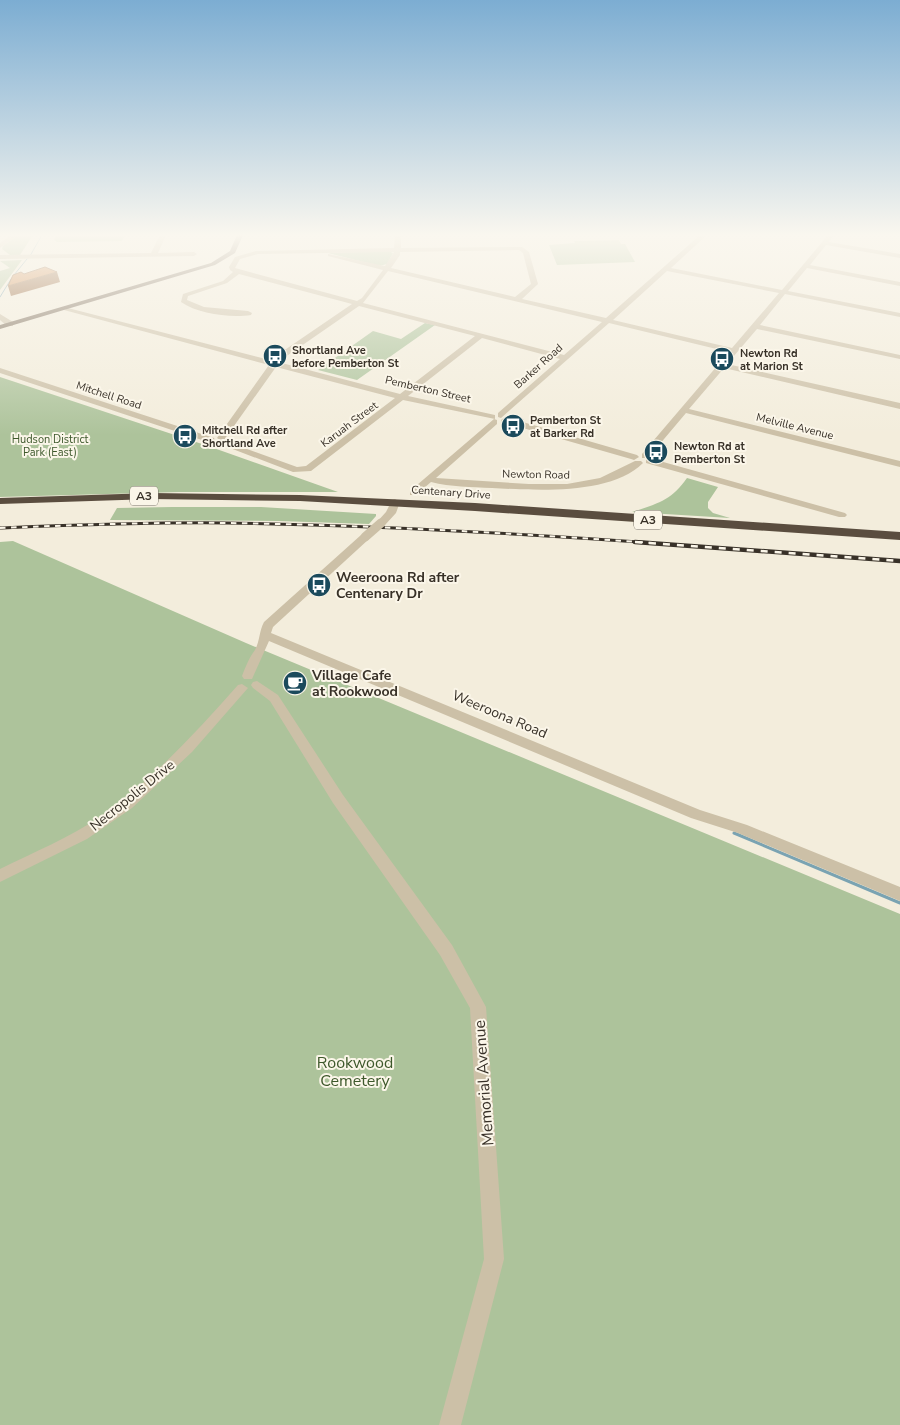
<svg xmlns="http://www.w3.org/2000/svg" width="900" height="1425" viewBox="0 0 900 1425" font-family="'Nunito Sans',sans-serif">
	<rect width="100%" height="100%" fill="#f3eddc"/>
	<g fill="#adc39b">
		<path d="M18,235H33L20,255H10L2,249L3,246Z"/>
		<path d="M57,235H125L122,241L57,242L54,240Z"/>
		<path d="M619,240L621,244H625L635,262L557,265L549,245L575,243L574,241Z"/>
		<path d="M388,251L393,253L387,264L379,266L328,253Z"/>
		<path d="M22,260L0,290V271L10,268L0,261Z"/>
		<path d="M425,323L435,325L357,380L318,370L373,331L401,339Z"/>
		<path d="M0,377L208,446L338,492H179L0,497Z"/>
		<path d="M687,478L718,487L708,502V508L713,513L730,518L632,512C657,504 672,500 687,478Z"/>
		<path d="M172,507H261L376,514V516L369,524L279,521L110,520L117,508Z"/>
		<path d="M13,541L246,643L900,914V1425H0V542Z"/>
	</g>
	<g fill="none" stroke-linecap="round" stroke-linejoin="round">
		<g stroke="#7aa3b2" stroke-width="1">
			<path d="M30,256L42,235"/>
			<path d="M14,275L27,259"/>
			<path d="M0,297L11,279"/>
		</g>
		<path stroke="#7aa3b2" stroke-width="3" d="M734,833L900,903"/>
		<g fill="#ccc0a7" fill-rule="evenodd">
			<path d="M11,235H18L0,248V243Z"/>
			<path d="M160,235H166L158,253L194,252L197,254L194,256L0,259V255L151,253Z"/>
			<path d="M395,235H401V248L522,247L529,252L538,284L522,299L606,318L700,235H707L671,268L782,290L828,235H834L829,242L900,254V258L826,245L810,265L900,282V286L807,268L788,291L900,313V317L785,294L760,325L900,355V359L757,329L727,364L900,403V409L724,368L689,409L900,461V467L686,413L648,458H642V454L729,352L609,323L501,418L498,417V413L560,359L482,338L408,396L495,415V419L403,400L311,471L293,472L217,443L220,440L217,438L269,365L64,310L68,308L270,360L352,304L239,274L227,283L188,296L187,300L204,307L248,311L252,313L251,315C230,318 198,314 181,302L183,294L223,281L233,272L230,270L229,267L235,257L256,251L394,248ZM519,250L523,253L531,284L515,297L391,268L400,255V252ZM394,252L385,266L328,254V256L383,270L362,298L357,301L235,268L240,259L258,254ZM388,271L602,322L564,355L363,303ZM667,271L779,293L732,348L613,320ZM359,306L475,336L400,394L278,362ZM276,367L395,398L306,466L297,467L222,440H224Z"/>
			<path d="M0,314L13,322V326H7L0,320Z"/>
			<path d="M0,368L214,438L215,440L214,442H208L0,373Z"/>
			<path d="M505,417L637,455L639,457L634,460L631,459L502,422L501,420Z"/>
			<path d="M494,419L497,420V424L436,478L529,484H567L600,478L635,461H641L643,463C610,496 534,490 492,488C471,487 451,487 431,482L416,495H410V491Z"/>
			<path d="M649,458L845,513L847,515L845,517H839L646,463V459Z"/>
			<path d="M395,499L400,502L396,513L385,525H377L376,523L386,512L392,500Z"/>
			<path d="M365,534L369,535V539L273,627L271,633L700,810L747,825L900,887V901L738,833L691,818L269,641L252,679H244L242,676C246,666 249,658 255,650C260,641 259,631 264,622L361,535Z"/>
			<path d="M257,681L278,695L343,795L452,945L486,1007L504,1259L461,1425H439L484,1259L470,1008L440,955L333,803L270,701L253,688L251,685L253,682Z"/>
			<path d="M242,684L248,688L192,752L132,808L87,839L0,882V869C34,852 69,838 101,816C153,780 196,732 238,685Z"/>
		</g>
		<path fill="#7b6b58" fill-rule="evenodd" d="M237,235H243L235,253L215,265L0,329V325L211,263L230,251Z"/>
		<path fill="#5a4d3f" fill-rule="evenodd" d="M152,493L300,495L475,503L900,532V540L475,511L300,501L152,499L0,504V498Z"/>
		<g stroke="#383128" stroke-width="3">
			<path id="rail-far1" d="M0,528C76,525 151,522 227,523C369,525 511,533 653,543"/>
		</g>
		<g stroke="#383128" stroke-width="4.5">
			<path id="rail" d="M635,542L900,561"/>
		</g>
		<use href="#rail-far1" stroke="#fbf6e9" stroke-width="2" stroke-dasharray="5.5" stroke-linecap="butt"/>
		<use href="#rail" stroke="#fbf6e9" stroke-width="2.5" stroke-dasharray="7" stroke-linecap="butt"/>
		<path stroke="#ccc0a7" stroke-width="9" d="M365,537L381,523"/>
	</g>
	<path fill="#8e5a2e" d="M57,272L60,282L11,296L8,286Z"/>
	<path fill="#cb8142" stroke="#8e5a2e" d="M45,267L57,272L8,286L13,275L21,272L24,274Z"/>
	<linearGradient id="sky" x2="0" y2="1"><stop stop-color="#7cadd2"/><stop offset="0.54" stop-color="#faf7ef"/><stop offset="1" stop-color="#faf7ef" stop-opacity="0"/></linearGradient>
	<rect width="900" height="435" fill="url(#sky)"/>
	<defs>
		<g id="bus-disc" transform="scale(1.25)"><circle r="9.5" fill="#1b4a5c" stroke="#fbf6e9"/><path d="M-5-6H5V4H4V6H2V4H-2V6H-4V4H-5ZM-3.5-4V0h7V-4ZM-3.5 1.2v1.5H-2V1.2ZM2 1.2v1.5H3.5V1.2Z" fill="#fff"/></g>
		<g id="cafe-disc" transform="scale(1.25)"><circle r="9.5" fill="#1b4a5c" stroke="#fbf6e9"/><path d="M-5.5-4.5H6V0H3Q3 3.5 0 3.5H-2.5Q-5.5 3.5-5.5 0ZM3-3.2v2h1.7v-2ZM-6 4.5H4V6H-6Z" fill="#fff"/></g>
	</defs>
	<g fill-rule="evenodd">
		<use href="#bus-disc" x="275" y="356"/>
		<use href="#bus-disc" x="722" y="359"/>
		<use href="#bus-disc" x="513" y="426"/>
		<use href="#bus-disc" x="185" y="436"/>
		<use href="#bus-disc" x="656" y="452"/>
		<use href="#bus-disc" x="319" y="585"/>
		<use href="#cafe-disc" x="295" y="683"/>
	</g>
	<g text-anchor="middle" stroke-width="4" stroke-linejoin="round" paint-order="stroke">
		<g font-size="11" font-weight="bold" fill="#383128" stroke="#fbf6e9" text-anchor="start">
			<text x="292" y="354">Shortland Ave<tspan x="292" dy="13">before Pemberton St</tspan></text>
			<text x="740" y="357">Newton Rd<tspan x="740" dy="13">at Marion St</tspan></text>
			<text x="530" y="424">Pemberton St<tspan x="530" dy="13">at Barker Rd</tspan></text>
			<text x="202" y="434">Mitchell Rd after<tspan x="202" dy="13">Shortland Ave</tspan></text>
			<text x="674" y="450">Newton Rd at<tspan x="674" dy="13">Pemberton St</tspan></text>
		</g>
		<g font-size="11" fill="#383128" stroke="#fbf6e9">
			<text transform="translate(538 366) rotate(-42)" y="4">Barker Road</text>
			<text transform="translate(428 389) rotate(13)" y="4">Pemberton Street</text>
			<text transform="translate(109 395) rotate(18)" y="4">Mitchell Road</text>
			<text transform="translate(349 424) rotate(-37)" y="4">Karuah Street</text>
			<text transform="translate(795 426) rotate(14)" y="4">Melville Avenue</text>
			<text transform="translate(536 474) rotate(1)" y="4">Newton Road</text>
			<text transform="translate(451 492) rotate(4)" y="4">Centenary Drive</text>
		</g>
		<g font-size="11" fill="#3d582b" stroke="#fbf6e9">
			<text x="50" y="443">Hudson District<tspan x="50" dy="13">Park (East)</tspan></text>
		</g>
		<g fill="#fbf6e9" stroke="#726c62" stroke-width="1">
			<rect x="130" y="486.5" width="28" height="19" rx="4"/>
			<rect x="634" y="510.5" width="28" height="19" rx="4"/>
		</g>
		<g font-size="12" font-weight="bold" fill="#383128">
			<text x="144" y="500">A3</text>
			<text x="648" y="524">A3</text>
		</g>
		<g font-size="14" font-weight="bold" fill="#383128" stroke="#fbf6e9" text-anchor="start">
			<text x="336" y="582">Weeroona Rd after<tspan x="336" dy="16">Centenary Dr</tspan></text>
			<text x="312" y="680">Village Cafe<tspan x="312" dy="16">at Rookwood</tspan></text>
		</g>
		<g font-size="14" fill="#383128" stroke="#fbf6e9">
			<text transform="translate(500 714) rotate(23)" y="5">Weeroona Road</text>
			<text transform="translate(132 795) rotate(-39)" y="5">Necropolis Drive</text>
		</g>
		<g font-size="16" fill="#3d582b" stroke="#fbf6e9">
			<text x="355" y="1068">Rookwood<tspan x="355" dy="18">Cemetery</tspan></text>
		</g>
		<g font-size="16" fill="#383128" stroke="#fbf6e9">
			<text transform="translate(483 1083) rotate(-94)" y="6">Memorial Avenue</text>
		</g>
	</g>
</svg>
